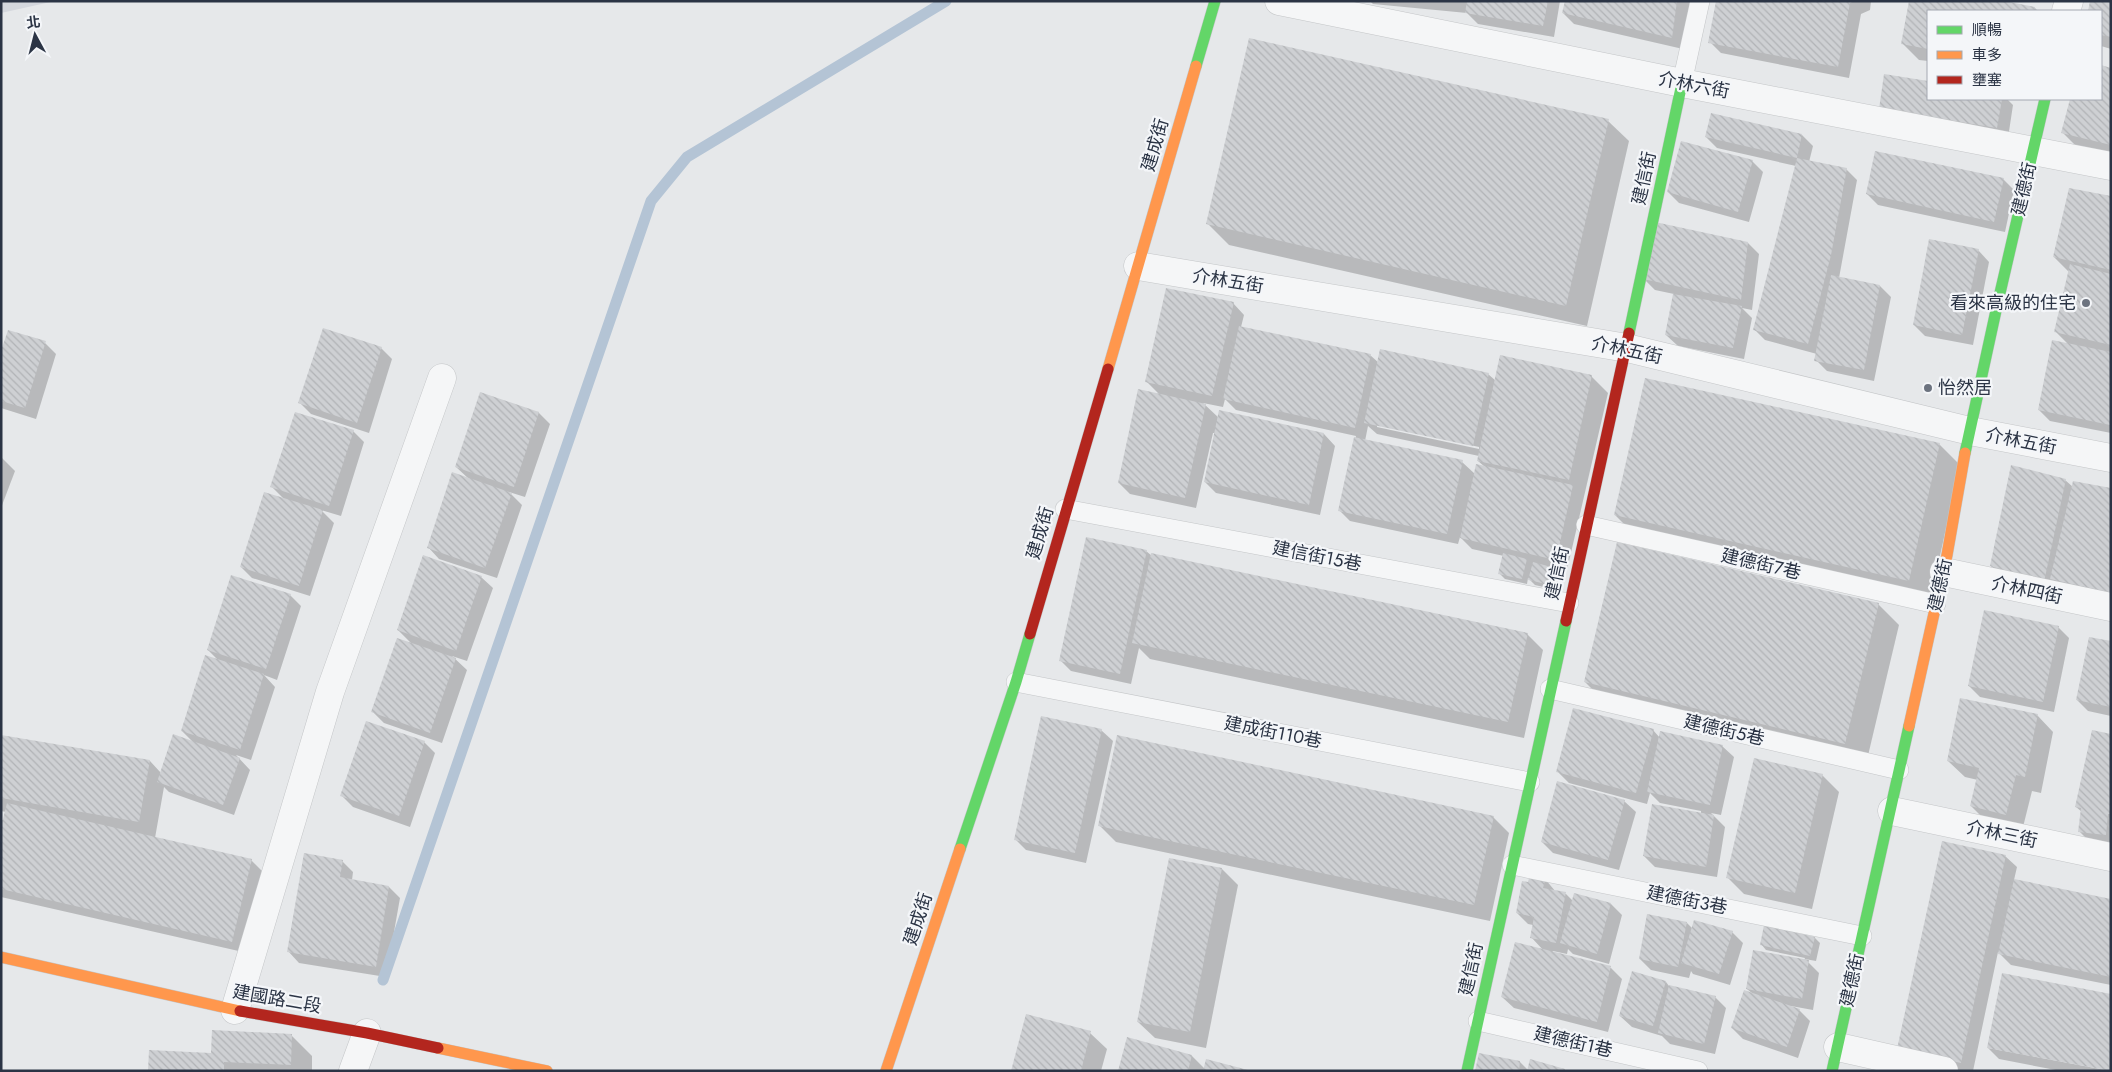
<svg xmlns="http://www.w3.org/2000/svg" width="2112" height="1072" viewBox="0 0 2112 1072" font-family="Jost,'Noto Sans TC',sans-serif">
	<defs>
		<pattern id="building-back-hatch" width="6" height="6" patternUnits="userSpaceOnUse" patternTransform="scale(1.25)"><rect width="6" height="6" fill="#ced0d3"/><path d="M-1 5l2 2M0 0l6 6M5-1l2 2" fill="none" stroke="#b1b3b6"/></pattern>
	</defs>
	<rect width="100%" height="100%" fill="#e6e8ea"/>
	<path fill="#d4d7dd" d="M1,1H55L1,13Z"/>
	<g fill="#0003" fill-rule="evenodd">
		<path d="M1370,1H1560L1554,37L1478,24L1467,13L1373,4Z"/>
		<path d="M1566,1H1690L1683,49L1574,24L1563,13Z"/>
		<path d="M1717,1H1871L1870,10L1861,14L1849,78L1721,53L1710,42Z"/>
		<path d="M1910,1L2035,8L2038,11H1928V61L1919,60L1902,43Z"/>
		<path d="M2091,1H2111V49L2101,46V11H2089Z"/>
		<path d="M2101,66L2111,69V157L2079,149L2063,133L2071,99H2101Z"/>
		<path d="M1885,76L1928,82V99H2007L2013,105L2008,138L1891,120Z"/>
		<path d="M1608,121L1629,141L1587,326L1229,245L1208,224Z"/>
		<path d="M1802,135L1813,146L1809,162L1846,169L1857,180L1839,278L1880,286L1891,297L1874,381L1827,371L1816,360L1817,354L1765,340L1754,329L1796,166L1717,148L1706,137Z"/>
		<path d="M1752,161L1763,172L1749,222L1679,203L1668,192Z"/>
		<path d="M2003,179L2014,190L2005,232L1878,205L1867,194Z"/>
		<path d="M2111,197V433L2050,421L2039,410L2069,345L2056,332L2069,272L2054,257Z"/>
		<path d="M1748,243L1759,254L1752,310L1742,308L1752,318L1744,359L1678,346L1666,335L1674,294L1655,290L1644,279Z"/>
		<path d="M1978,250L1989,262L1973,345L1925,336L1914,325Z"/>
		<path d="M1233,303L1244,315L1241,327L1370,355L1379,363L1488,374L1496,381L1591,376L1608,393L1567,570L1552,567L1560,574L1556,590L1535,585L1528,578L1527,584L1505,579L1500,574L1504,556L1472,549L1460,537L1458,544L1350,521L1339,510L1356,436L1236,410L1225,399L1223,407L1203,403L1219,418L1220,412L1324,434L1335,446L1320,515L1216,493L1205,482L1215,433H1213L1196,508L1130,494L1119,483L1160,395L1146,381ZM1377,424L1479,447V449L1377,427ZM1368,426L1377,434L1479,456L1478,461L1485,467L1475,474L1462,462L1365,441Z"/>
		<path d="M45,343L56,354L36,419L1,408V356Z"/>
		<path d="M381,348L392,359L369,433L311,414L300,403Z"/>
		<path d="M481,393L539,413L550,424L525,497L509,492L522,505L497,578L439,559L428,547L469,479L456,467Z"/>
		<path d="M353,431L364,442L341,516L321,510L334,523L310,596L252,578L241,567L285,500L272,487Z"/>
		<path d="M1939,444L1960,465L1930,601L1636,536L1615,515Z"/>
		<path d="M1,457L15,471L1,508Z"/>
		<path d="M2065,480L2073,487L2111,489V605L2007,582L1991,566Z"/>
		<path d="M1146,551L1152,556L1527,634L1543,650L1524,738L1150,659L1139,648L1131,684L1071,671L1060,660Z"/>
		<path d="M481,577L493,588L467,661L452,656L467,670L442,743L384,723L373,712L412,644L398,630Z"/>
		<path d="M290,595L301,606L277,680L264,675L275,687L251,760L236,755L250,770L234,815L169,792L164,787L155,838L251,860L262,871L243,952L1,897V819L4,821L6,812L1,811V736L150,761L161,773L194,743L182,731L219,661L208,650Z"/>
		<path d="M1878,604L1899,625L1866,764L1606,703L1585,682Z"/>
		<path d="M2058,627L2069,638L2054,712L1980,697L1969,686Z"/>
		<path d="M2111,642V716L2088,711L2077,700Z"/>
		<path d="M2037,715L2053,732L2041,793L2032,791L2022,831L1987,822L1971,806L1978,780L1965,777L1948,761Z"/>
		<path d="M1101,730L1113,741L1086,863L1026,850L1015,839Z"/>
		<path d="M1653,730L1660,738L1722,746L1734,757L1721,815L1711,813L1725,827L1717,877L1655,867L1644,856L1701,813V811L1660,803L1650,793L1647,804L1569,783L1558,772Z"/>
		<path d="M2111,735V845L2091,843L2079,831L2082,812L2076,807Z"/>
		<path d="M424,742L435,753L410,827L353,807L342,796Z"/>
		<path d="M1822,775L1839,792L1812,909L1744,894L1727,877Z"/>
		<path d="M1624,801L1636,812L1619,870L1553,853L1542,842Z"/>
		<path d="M1493,817L1509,833L1490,921L1116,842L1099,825Z"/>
		<path d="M2005,856L2017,867L2014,880L2111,900V985L2011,965L1998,952L1973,1071H1961L1910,1060Z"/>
		<path d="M342,861L353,872L352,880L389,887L400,898L386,977L299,963L288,951Z"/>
		<path d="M1222,869L1238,885L1206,1048L1155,1038L1138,1022Z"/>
		<path d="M1545,879L1556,892L1566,894L1573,901L1611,904L1622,915L1609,964L1573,954L1568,949L1567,954L1553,951L1552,953L1611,968L1622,979L1608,1032L1514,1008L1502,997L1544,951L1531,937L1533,925L1528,924L1517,913L1529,883Z"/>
		<path d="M1687,923L1692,928L1732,932L1743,943L1730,985L1693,974L1691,971L1689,978L1651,970L1640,959Z"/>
		<path d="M1815,938L1820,943L1816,961L1805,959L1819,973L1813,1010L1791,1006L1790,1007L1799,1010L1810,1021L1798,1058L1743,1039L1732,1028L1753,994L1747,989L1804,961L1805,958L1766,950L1761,944Z"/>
		<path d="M1666,982L1669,986L1715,997L1726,1008L1715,1054L1670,1044L1662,1036L1632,1027L1620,1016Z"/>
		<path d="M1090,1033L1107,1049L1101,1071H1012Z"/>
		<path d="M291,1035L312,1056V1071H149Z"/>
		<path d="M1988,1048L2111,1071H2061L1999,1059Z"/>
		<path d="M1192,1056L1204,1068L1245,1071H1119Z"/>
		<path d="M1520,1062L1528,1070L1565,1071H1477Z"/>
	</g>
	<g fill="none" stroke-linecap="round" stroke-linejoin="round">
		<path stroke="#b4c4d5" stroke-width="11" d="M383,980L651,201L687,157L946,1"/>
	</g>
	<g fill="url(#building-back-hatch)">
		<path d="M1467,1H1548L1543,26L1465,13Z"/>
		<path d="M1565,1H1677L1672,38L1562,13Z"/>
		<path d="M1716,1H1854L1850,3L1838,67L1708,43Z"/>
		<path d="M1909,1H2004L2035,7V11H1928V49L1901,44Z"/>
		<path d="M2090,1H2111V37L2101,35V11H2088Z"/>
		<path d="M1249,38L1609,119L1566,306L1206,224Z"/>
		<path d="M2101,65L2111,68V145L2061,133L2070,99H2101Z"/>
		<path d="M1884,74L1928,81V99H2002L1997,128L1879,109Z"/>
		<path d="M1711,113L1802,134L1797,158L1705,137Z"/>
		<path d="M1681,141L1753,160L1738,212L1667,192Z"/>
		<path d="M1875,151L2004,178L1994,222L1866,194Z"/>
		<path d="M1797,158L1847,168L1831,255L1808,344L1753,330Z"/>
		<path d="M2069,188L2111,196V270L2053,257Z"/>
		<path d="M1655,222L1748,242L1741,300L1643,279Z"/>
		<path d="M1929,239L1979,249L1962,335L1913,325Z"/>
		<path d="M2070,264L2111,274V345L2054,332Z"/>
		<path d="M1831,275L1880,285L1864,370L1814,361Z"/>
		<path d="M1166,288L1234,302L1212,396L1145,382Z"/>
		<path d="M1673,294L1742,306L1733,348L1665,335Z"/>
		<path d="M1239,326L1371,354L1355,428L1223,399Z"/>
		<path d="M323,328L382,347L357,423L298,403Z"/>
		<path d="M8,330L46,341L25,408L1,401V351Z"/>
		<path d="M2052,340L2111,352L2110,425L2038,410Z"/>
		<path d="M1380,349L1489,373L1473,446L1364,423Z"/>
		<path d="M1500,355L1592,375L1569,480L1477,461Z"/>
		<path d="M1645,378L1940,443L1909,581L1614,515Z"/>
		<path d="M1138,389L1206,404L1185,498L1118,483Z"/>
		<path d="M480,392L539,412L514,487L455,467Z"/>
		<path d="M1219,410L1324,433L1309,505L1204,482Z"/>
		<path d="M295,412L354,430L329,506L270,487Z"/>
		<path d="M1354,437L1463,460L1447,534L1338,511Z"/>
		<path d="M1476,464L1573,485L1556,560L1460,538Z"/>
		<path d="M2011,465L2066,479L2044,582L1990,566Z"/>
		<path d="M452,472L512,493L485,568L427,548Z"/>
		<path d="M2073,481L2111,488V593L2050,579Z"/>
		<path d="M264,492L323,510L299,586L240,567Z"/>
		<path d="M1086,537L1147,550L1120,674L1059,661Z"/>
		<path d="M1617,542L1879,603L1845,744L1584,682Z"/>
		<path d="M1151,553L1528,633L1508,722L1132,643Z"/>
		<path d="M1503,553L1527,559L1522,579L1498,574Z"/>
		<path d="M423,555L482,576L456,651L397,630Z"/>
		<path d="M1533,562L1555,568L1551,585L1528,580Z"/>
		<path d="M231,575L291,594L266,669L207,650Z"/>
		<path d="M1984,610L2059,626L2043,702L1968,686Z"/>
		<path d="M2089,637L2111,641V707L2076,700Z"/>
		<path d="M397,638L456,658L430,733L371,712Z"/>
		<path d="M205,655L264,674L240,750L181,731Z"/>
		<path d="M1960,698L2038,714L2025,777L2016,775L2006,815L1970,806L1979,768L1947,761Z"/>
		<path d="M1573,708L1654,729L1636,793L1556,772Z"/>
		<path d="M1041,716L1102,729L1075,853L1014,840Z"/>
		<path d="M366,721L425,741L399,816L340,796Z"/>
		<path d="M2092,730L2111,734V814H2108L2106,835L2078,832L2081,808L2075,807Z"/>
		<path d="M1660,731L1723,745L1710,805L1647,792Z"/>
		<path d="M173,734L240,758L223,805L157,782Z"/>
		<path d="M1,735L150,760L139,822L1,798Z"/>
		<path d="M1117,735L1494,816L1474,905L1098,826Z"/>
		<path d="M1754,758L1823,774L1795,893L1726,878Z"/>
		<path d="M1557,781L1625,800L1608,860L1541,842Z"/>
		<path d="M7,803L252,859L232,942L1,889V827Z"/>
		<path d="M1652,804L1714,815L1706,867L1643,856Z"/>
		<path d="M1942,841L2006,855L1961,1063L1897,1049Z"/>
		<path d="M304,853L343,860L340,877L389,886L376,967L287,952Z"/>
		<path d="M1169,858L1222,868L1190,1032L1137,1022Z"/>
		<path d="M1530,874L1546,877L1543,888L1566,892L1556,943L1530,938L1534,917L1516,913L1522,881L1528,882Z"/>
		<path d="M2014,879L2111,899V977L1998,954Z"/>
		<path d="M1574,893L1611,903L1597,954L1560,943Z"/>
		<path d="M1647,914L1687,922L1678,967L1639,959Z"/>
		<path d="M1694,920L1733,931L1719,974L1681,963Z"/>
		<path d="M1764,925L1815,937L1810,956L1760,945Z"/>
		<path d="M1515,942L1611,966L1597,1022L1501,997Z"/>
		<path d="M1753,950L1809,960L1802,999L1746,989Z"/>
		<path d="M1632,971L1666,981L1653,1026L1619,1016Z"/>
		<path d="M2002,973L2111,994V1071L1987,1048Z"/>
		<path d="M1669,985L1716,996L1704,1044L1658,1033Z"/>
		<path d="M1744,990L1800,1009L1787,1047L1731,1028Z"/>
		<path d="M1026,1014L1091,1031L1081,1071H1011Z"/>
		<path d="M212,1030L292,1034L291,1065L224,1062V1071H148L149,1050L211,1053Z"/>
		<path d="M1127,1037L1192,1055L1188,1071H1118Z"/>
		<path d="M1479,1053L1520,1061L1519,1071H1475Z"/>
		<path d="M1206,1059L1248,1070V1071H1203Z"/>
		<path d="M1530,1059L1565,1069L1564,1071H1527Z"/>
	</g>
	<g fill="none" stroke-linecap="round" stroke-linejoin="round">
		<g stroke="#c4c6c8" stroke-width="20">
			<g id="lane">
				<path d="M1682,83L1700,1"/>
				<path d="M1065,509L1569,603"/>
				<path d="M1586,525L1936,604"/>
				<path d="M1016,682L1530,782"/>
				<path d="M1550,689L1899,770"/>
				<path d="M1512,865L1862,936"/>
				<path d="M1478,1021L1698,1071"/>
			</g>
		</g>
		<g stroke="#c4c6c8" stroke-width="29">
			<g id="street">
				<path d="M1279,1L1682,83L2111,166"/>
				<path d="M2066,11L2069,1"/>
				<path d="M1138,266L1627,348L1970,431L2111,458"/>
				<path d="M1944,572L2111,607"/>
				<path d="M1892,811L2111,857"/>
				<path d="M235,1010L330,692L442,378"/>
				<path d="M1838,1047L1944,1071"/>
				<path d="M353,1071L367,1033"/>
			</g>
		</g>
		<g stroke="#c4c6c8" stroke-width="12">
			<g id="fast">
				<path d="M1196,66L1215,1"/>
				<path d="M1629,333L1682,83"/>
				<path d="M1965,453L1997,306L2045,99"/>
				<path d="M960,849L1016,682L1030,634"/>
				<path d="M1467,1071L1566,621"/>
				<path d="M1832,1071L1909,726"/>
			</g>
		</g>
		<g stroke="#c4c6c8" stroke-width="12">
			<g id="slow">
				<path d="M1108,369L1196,66"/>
				<path d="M1909,726L1947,555L1965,453"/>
				<path d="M1,957L240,1011"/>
				<path d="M438,1048L547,1071"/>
				<path d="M886,1071L960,849"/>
			</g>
		</g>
		<g stroke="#c4c6c8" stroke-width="12">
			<g id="jam">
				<path d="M1566,621L1629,333"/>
				<path d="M1030,634L1108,369"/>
				<path d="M240,1011L367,1033L438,1048"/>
			</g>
		</g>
		<use href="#lane" stroke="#f5f6f7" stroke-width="19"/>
		<use href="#street" stroke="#f5f6f7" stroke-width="28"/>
		<use href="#fast" stroke="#63d668" stroke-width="11"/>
		<use href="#slow" stroke="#ff974d" stroke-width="11"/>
		<use href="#jam" stroke="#b3261e" stroke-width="11"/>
	</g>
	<g fill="#6c737f" stroke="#f4f6f9" stroke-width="2">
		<circle cx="2086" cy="303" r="5"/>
		<circle cx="1928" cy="388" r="5"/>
	</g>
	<g text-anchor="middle" stroke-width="4.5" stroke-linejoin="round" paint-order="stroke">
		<g font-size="18" fill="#2b3445" stroke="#f4f6f9">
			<text transform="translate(1694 85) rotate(11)" y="6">介林六街</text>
			<text transform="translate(1155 145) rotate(-74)" y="6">建成街</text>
			<text transform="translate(1644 178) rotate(-78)" y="6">建信街</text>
			<text transform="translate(2024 189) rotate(-77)" y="6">建德街</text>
			<text transform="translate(1228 281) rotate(9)" y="6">介林五街</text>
			<text transform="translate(1627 350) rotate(12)" y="6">介林五街</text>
			<text transform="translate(2021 441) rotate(11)" y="6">介林五街</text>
			<text transform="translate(1040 533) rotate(-74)" y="6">建成街</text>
			<text transform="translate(1317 556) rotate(11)" y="6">建信街15巷</text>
			<text transform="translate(1761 564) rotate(13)" y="6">建德街7巷</text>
			<text transform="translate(1557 573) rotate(-78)" y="6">建信街</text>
			<text transform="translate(1940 585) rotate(-78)" y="6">建德街</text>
			<text transform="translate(2027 590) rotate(12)" y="6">介林四街</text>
			<text transform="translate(1724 730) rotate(13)" y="6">建德街5巷</text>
			<text transform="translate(1273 732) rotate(11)" y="6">建成街110巷</text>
			<text transform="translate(2002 834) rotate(12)" y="6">介林三街</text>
			<text transform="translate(1687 900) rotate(11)" y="6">建德街3巷</text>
			<text transform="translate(918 919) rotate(-72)" y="6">建成街</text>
			<text transform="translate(1471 969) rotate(-78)" y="6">建信街</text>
			<text transform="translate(1852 980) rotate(-78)" y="6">建德街</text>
			<text transform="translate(277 999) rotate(10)" y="6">建國路二段</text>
			<text transform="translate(1573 1042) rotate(13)" y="6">建德街1巷</text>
		</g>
		<g font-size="18" fill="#2b3445" stroke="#f4f6f9" text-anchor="end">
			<text x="2076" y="309">看來高級的住宅</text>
			<text x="1938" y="394" text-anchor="start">怡然居</text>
		</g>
	</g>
	<rect width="2112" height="1072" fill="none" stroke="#2b3445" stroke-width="5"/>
	<rect x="1927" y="10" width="175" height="90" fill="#f4f6f9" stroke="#a4a8b1"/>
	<rect x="1937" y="26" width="25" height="8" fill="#63d668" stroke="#a4a8b1"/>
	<text x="1972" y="35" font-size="15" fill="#2b3445">順暢</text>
	<rect x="1937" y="51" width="25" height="8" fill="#ff974d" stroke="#a4a8b1"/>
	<text x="1972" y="60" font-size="15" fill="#2b3445">車多</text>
	<rect x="1937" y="76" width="25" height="8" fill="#b3261e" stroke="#a4a8b1"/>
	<text x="1972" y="85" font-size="15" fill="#2b3445">壅塞</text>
	<g transform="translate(35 35) rotate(353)" stroke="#f4f6f9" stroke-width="4" paint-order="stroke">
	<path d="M0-4L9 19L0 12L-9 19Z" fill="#2b3445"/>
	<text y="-8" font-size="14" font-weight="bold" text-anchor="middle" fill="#2b3445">北</text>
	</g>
</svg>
